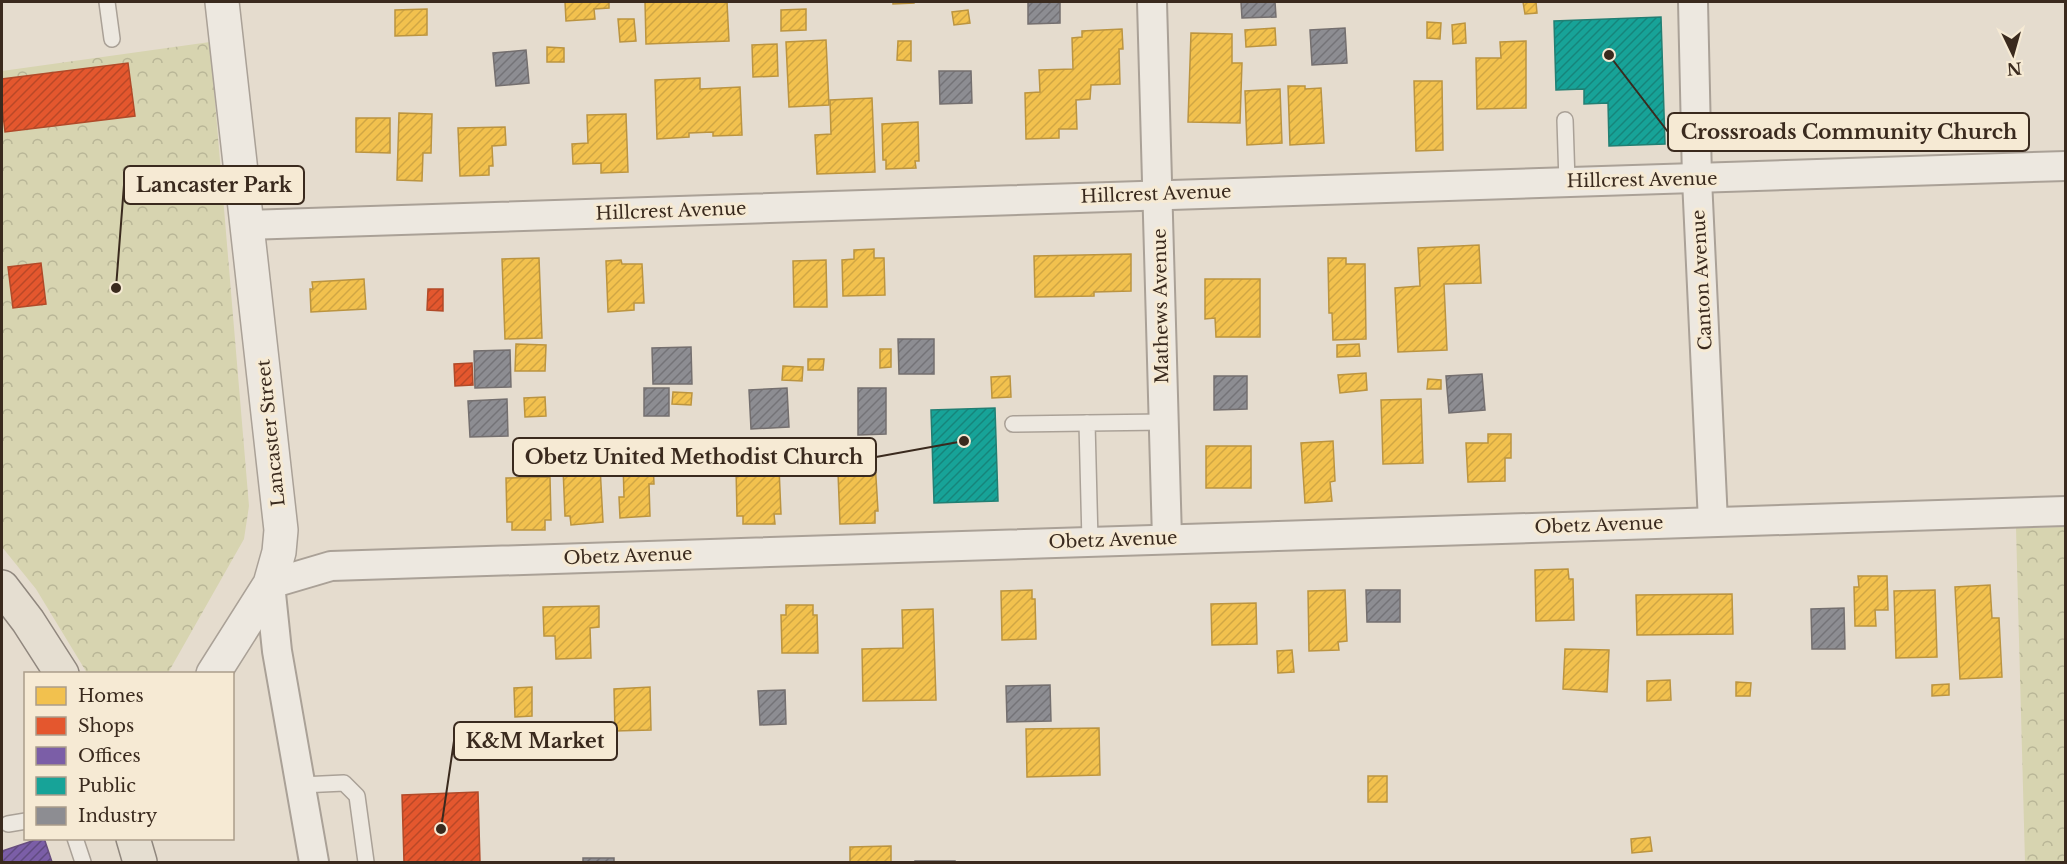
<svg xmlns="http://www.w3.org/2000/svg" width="2067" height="864" viewBox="0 0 2067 864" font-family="'Libre Baskerville',serif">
	<defs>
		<pattern id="park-crowns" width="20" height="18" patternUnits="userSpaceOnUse" patternTransform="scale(1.5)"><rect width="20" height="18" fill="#d7d4b0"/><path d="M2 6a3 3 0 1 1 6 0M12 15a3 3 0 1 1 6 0" fill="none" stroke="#b9b697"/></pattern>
		<pattern id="homes-hatch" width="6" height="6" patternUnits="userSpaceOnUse" patternTransform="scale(1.5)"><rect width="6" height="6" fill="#f2c14e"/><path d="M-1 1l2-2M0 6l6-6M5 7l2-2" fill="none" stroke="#d0a644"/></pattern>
		<pattern id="shops-hatch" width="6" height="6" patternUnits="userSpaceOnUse" patternTransform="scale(1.5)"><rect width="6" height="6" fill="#e4572e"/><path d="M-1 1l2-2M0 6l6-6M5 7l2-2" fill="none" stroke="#ba4827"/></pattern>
		<pattern id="offices-hatch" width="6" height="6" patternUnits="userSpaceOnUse" patternTransform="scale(1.5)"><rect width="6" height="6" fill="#7b5ea7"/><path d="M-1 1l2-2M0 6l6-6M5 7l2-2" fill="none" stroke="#604a80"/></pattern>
		<pattern id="public-hatch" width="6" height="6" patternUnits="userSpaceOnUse" patternTransform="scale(1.5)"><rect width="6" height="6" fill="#17a398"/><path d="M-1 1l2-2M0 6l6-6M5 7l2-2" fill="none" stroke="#16857b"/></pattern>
		<pattern id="industry-hatch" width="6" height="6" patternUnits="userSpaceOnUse" patternTransform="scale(1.5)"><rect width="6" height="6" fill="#8d8d92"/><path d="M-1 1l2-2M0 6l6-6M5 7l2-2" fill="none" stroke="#747377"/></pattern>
	</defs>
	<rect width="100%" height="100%" fill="#e5dcce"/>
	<g fill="url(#park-crowns)">
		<path d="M210,42L249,506L244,539L168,673H87L36,589L2,547V71Z"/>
		<path d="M2065,527V862H2025L2016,528Z"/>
	</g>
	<g fill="url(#homes-hatch)" stroke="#bb9440" stroke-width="1.5">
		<path d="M565,2H609V8L594,9L595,19L566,21Z"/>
		<path d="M645,2H727L729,41L646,44Z"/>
		<path d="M893,2H914V3L893,4Z"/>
		<path d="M1523,2H1536L1537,13L1525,14Z"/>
		<path d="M427,9V35L395,36V10Z"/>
		<path d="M806,9V30L781,31V10Z"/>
		<path d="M968,10L970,23L954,25L952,12Z"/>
		<path d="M618,19H634L636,41L620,42Z"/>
		<path d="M1427,22L1441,23L1440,39L1427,38Z"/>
		<path d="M1465,23L1466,43L1453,44L1452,25Z"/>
		<path d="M1275,28L1276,45L1246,47L1245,30Z"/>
		<path d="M1122,29L1123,49H1119L1120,84L1091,85L1090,99L1076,100L1077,129H1059V138L1026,139L1025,93L1040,92L1039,70L1073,69L1072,38L1082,37V31Z"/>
		<path d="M1191,33L1232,34V63H1242L1240,123L1188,122Z"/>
		<path d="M826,40L829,105L789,107L786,42Z"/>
		<path d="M898,41H911V61L897,60Z"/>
		<path d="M1526,41V108L1477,109L1476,58H1501L1500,42Z"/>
		<path d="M777,44L778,76L753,77L752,45Z"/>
		<path d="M547,47L564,48V62H547Z"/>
		<path d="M700,78V89L740,87L742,135L713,136V132L689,133V137L657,139L655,80Z"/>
		<path d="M1414,81H1442L1443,150L1416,151Z"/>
		<path d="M1288,86H1305V89L1321,88L1324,143L1290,145Z"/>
		<path d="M1280,89L1282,143L1247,145L1245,91Z"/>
		<path d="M872,98L875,172L817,174L815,135L831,134L830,100Z"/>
		<path d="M399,113L432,114L431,153H423L422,181L397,180Z"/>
		<path d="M626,114L628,172L601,173V163L573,164L572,144L588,143L587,115Z"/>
		<path d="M356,118H390V153L356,152Z"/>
		<path d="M918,122L919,161H915L916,168L886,169V160H883L882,124Z"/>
		<path d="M505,127L506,145L492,146L493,166H489V175L460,176L458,128Z"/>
		<path d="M1479,245L1481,283L1444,284L1447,350L1398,352L1395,288L1420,286L1418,248Z"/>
		<path d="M874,249V258H884L885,295L843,296L842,260L854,259V250Z"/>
		<path d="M1131,254V291L1094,292V296L1035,297L1034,256Z"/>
		<path d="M539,258L542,338L505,339L502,259Z"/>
		<path d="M1328,258H1346V264H1365L1366,339L1333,340L1332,313H1329Z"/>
		<path d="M621,260L622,264H642L644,303H634V310L608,312L606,261Z"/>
		<path d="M826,260L827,307H794L793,261Z"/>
		<path d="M364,279L366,309L311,312L310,289H313L312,282Z"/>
		<path d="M1205,279H1260V337H1216L1215,318L1205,319Z"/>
		<path d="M516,344L546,345L545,371H515Z"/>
		<path d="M1359,344L1360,356L1337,357V345Z"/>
		<path d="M880,349H891V367L880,368Z"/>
		<path d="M808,359H824L823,370H808Z"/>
		<path d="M783,366L803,367L802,381L782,380Z"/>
		<path d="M1366,373L1367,390L1340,393L1338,375Z"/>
		<path d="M1010,376L1011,397L992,398L991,377Z"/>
		<path d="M1428,379L1441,380V389H1427Z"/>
		<path d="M673,392L692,393L691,405L672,404Z"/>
		<path d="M545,397L546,416L525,417L524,398Z"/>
		<path d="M1421,399L1423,463L1383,464L1381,400Z"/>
		<path d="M1488,434H1511V458H1505V481L1468,482L1466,443H1488Z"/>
		<path d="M1333,441L1335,481L1330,482L1332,501L1305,503L1301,443Z"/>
		<rect x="1206" y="446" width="45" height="42"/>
		<path d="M875,461L878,511H875V523L840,524L838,473L844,472L843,462Z"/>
		<path d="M623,462H653L654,484H649L650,516L620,518L619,497H624Z"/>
		<path d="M600,466L603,522L571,525L570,516H565L563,468Z"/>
		<path d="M779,467L781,514H774L775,524H743V516H737L736,468Z"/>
		<path d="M550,477L551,520H545V530H512V522H507L506,478Z"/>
		<path d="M1568,569L1569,579H1573L1574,620L1536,621L1535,570Z"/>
		<path d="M1858,576H1887L1888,610H1875L1876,626H1855L1854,587H1859Z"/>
		<path d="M1990,585L1992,618H1999L2002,677L1960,679L1955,587Z"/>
		<path d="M1032,590V599H1035L1036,639L1002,640L1001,591Z"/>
		<path d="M1345,590L1347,641L1338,642L1339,650L1309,651L1308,591Z"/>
		<path d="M1935,590L1937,657L1896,658L1894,591Z"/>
		<path d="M1732,594L1733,634L1637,635L1636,595Z"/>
		<path d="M1256,603L1257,644L1212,645L1211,604Z"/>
		<path d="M786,605H813V615H817L818,653H782L781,615H786Z"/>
		<path d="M599,606V627L590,628L591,658L556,659L555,636H544L543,607Z"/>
		<path d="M933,609L936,700L863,701L862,649L903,648L902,610Z"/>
		<path d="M1565,649L1609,650L1607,692L1563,689Z"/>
		<path d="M1292,650L1294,672L1278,673L1277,651Z"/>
		<path d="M1670,680L1671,700L1647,701V681Z"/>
		<path d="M1736,682L1751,683L1750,696H1736Z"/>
		<path d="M1949,684V695L1932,696V685Z"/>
		<path d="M532,687V716L515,717L514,688Z"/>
		<path d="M650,687L651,730L615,731L614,689Z"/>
		<path d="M1099,728L1100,775L1027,777L1026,729Z"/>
		<rect x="1368" y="776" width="19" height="26"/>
		<path d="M1650,837L1652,851L1632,853L1631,839Z"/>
		<path d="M891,846V862H850V847Z"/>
	</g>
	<g fill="url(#shops-hatch)" stroke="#b14a29" stroke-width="1.5">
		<path d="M128,63L135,116L5,132L2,106V79Z"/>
		<path d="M41,263L46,304L13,308L8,267Z"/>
		<path d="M428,289H443V311L427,310Z"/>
		<path d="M472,363L473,385L455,386L454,364Z"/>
		<path d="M478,792L480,862H404L402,795Z"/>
	</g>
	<path fill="url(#offices-hatch)" stroke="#684e7e" stroke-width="1.5" d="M41,838H44L52,862H2V851Z"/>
	<g fill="url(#public-hatch)" stroke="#227f73" stroke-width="1.5">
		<path d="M1661,17L1665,144L1609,146L1608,103L1584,104V89L1556,90L1554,21Z"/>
		<path d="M995,408L998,501L934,503L931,410Z"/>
	</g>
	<g fill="url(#industry-hatch)" stroke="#746f6f" stroke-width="1.5">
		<path d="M1028,2H1060V23L1028,24Z"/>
		<path d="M1241,2H1275L1276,17L1242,18Z"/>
		<path d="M1345,28L1347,63L1312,65L1310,30Z"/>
		<path d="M526,50L529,83L496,86L493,53Z"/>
		<path d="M939,71H971L972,103L940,104Z"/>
		<path d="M898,339H934V374H899Z"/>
		<path d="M691,347L692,384H653L652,348Z"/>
		<path d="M510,350L511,387L475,388L474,351Z"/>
		<path d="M1482,374L1485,410L1449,413L1446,376Z"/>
		<path d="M1214,376H1247V409L1214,410Z"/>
		<rect x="644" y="388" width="25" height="28"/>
		<path d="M787,388L789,427L751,429L749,390Z"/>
		<path d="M858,388H886V434L858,435Z"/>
		<path d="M507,399L508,436L470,437L468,401Z"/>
		<path d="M1366,590H1400V622H1367Z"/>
		<path d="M1844,608L1845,649H1812L1811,609Z"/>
		<path d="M1050,685L1051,721L1007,722L1006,686Z"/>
		<path d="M785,690L786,724L760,725L758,691Z"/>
		<rect x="583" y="858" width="31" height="4"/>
		<rect x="915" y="861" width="40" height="1"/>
	</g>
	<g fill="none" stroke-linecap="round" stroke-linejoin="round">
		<g stroke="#aaa197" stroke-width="18">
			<g id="service">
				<path d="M107,2L112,39"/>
				<path d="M1565,120L1567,182"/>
				<path d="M1013,424L1087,423"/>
				<path d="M1090,541L1087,423L1164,422"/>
				<path d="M301,785L344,783L357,796L366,862"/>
				<path d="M8,824L26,821"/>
				<path d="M75,838L83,862"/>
			</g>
		</g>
		<g stroke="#aaa197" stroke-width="32">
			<g id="minor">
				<path d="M1152,2L1167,539"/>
				<path d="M1693,2L1697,179L1713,522"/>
				<path d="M248,225L2066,166"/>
				<path d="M314,862L277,651L270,584L331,566L2066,511"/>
			</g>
		</g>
		<g stroke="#aaa197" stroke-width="36">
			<path id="tertiary" d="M213,674L270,584L279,552L281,530L222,2"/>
		</g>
		<g stroke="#90877e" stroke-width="36">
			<g id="primary">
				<path d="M2,587L28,621L62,674"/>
				<path d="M133,838L140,862"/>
			</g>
		</g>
		<use href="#service" stroke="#ede8e0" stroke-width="15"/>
		<use href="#minor" stroke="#ede8e0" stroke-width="28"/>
		<use href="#tertiary" stroke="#ede8e0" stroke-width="33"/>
		<use href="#primary" stroke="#e5ded1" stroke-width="33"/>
	</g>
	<g text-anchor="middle" stroke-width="6" stroke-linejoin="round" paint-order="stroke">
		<g font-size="18" fill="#3a2a1e" stroke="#f6ead4">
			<text transform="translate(1642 180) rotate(-1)" y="6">Hillcrest Avenue</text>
			<text transform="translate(1156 194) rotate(-2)" y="6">Hillcrest Avenue</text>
			<text transform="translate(671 211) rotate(-2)" y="6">Hillcrest Avenue</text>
			<text transform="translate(1702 280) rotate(-93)" y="6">Canton Avenue</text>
			<text transform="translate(1161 306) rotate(-91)" y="6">Mathews Avenue</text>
			<text transform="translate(271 433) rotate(-96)" y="6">Lancaster Street</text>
			<text transform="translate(1599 525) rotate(-2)" y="6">Obetz Avenue</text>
			<text transform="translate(1113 540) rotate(-2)" y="6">Obetz Avenue</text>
			<text transform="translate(628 556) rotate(-2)" y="6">Obetz Avenue</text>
		</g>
	</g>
	<path fill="none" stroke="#3a2a1e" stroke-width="2" d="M1609 55L1668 132M116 288L124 185M964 441L876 457M441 829L454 741"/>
	<g fill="#3a2a1e" stroke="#f6ead4" stroke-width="2">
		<circle cx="1609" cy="55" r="6"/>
		<circle cx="116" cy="288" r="6"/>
		<circle cx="964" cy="441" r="6"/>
		<circle cx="441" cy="829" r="6"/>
	</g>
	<g fill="#f6ead4" stroke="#3a2a1e" stroke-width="2">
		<rect x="1668" y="113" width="361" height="38" rx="6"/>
		<rect x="124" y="166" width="180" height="38" rx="6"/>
		<rect x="513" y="438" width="363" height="38" rx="6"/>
		<rect x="454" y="722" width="163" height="38" rx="6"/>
	</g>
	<g font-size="20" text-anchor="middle" font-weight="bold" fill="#3a2a1e">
		<text x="1849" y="139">Crossroads Community Church</text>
		<text x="214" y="192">Lancaster Park</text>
		<text x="694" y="464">Obetz United Methodist Church</text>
		<text x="535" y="748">K&amp;M Market</text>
	</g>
	<rect width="2067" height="864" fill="none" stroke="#3a2a1e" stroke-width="6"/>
	<rect x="24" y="672" width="210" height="168" fill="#f6ead4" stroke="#ab9d8b" stroke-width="1.5"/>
	<rect x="36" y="687" width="30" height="18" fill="#f2c14e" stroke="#ab9d8b" stroke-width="1.5"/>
	<text x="78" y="702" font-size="18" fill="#3a2a1e">Homes</text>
	<rect x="36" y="717" width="30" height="18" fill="#e4572e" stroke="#ab9d8b" stroke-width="1.5"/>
	<text x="78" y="732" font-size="18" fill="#3a2a1e">Shops</text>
	<rect x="36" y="747" width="30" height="18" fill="#7b5ea7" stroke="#ab9d8b" stroke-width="1.5"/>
	<text x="78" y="762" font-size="18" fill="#3a2a1e">Offices</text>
	<rect x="36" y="777" width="30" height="18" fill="#17a398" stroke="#ab9d8b" stroke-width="1.5"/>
	<text x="78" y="792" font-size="18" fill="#3a2a1e">Public</text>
	<rect x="36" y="807" width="30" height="18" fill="#8d8d92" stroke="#ab9d8b" stroke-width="1.5"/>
	<text x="78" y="822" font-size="18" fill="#3a2a1e">Industry</text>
	<g transform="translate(2013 54) rotate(175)" stroke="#f6ead4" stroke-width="4.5" paint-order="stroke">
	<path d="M0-4.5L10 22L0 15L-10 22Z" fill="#3a2a1e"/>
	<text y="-9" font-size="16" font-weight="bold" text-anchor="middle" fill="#3a2a1e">N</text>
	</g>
</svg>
